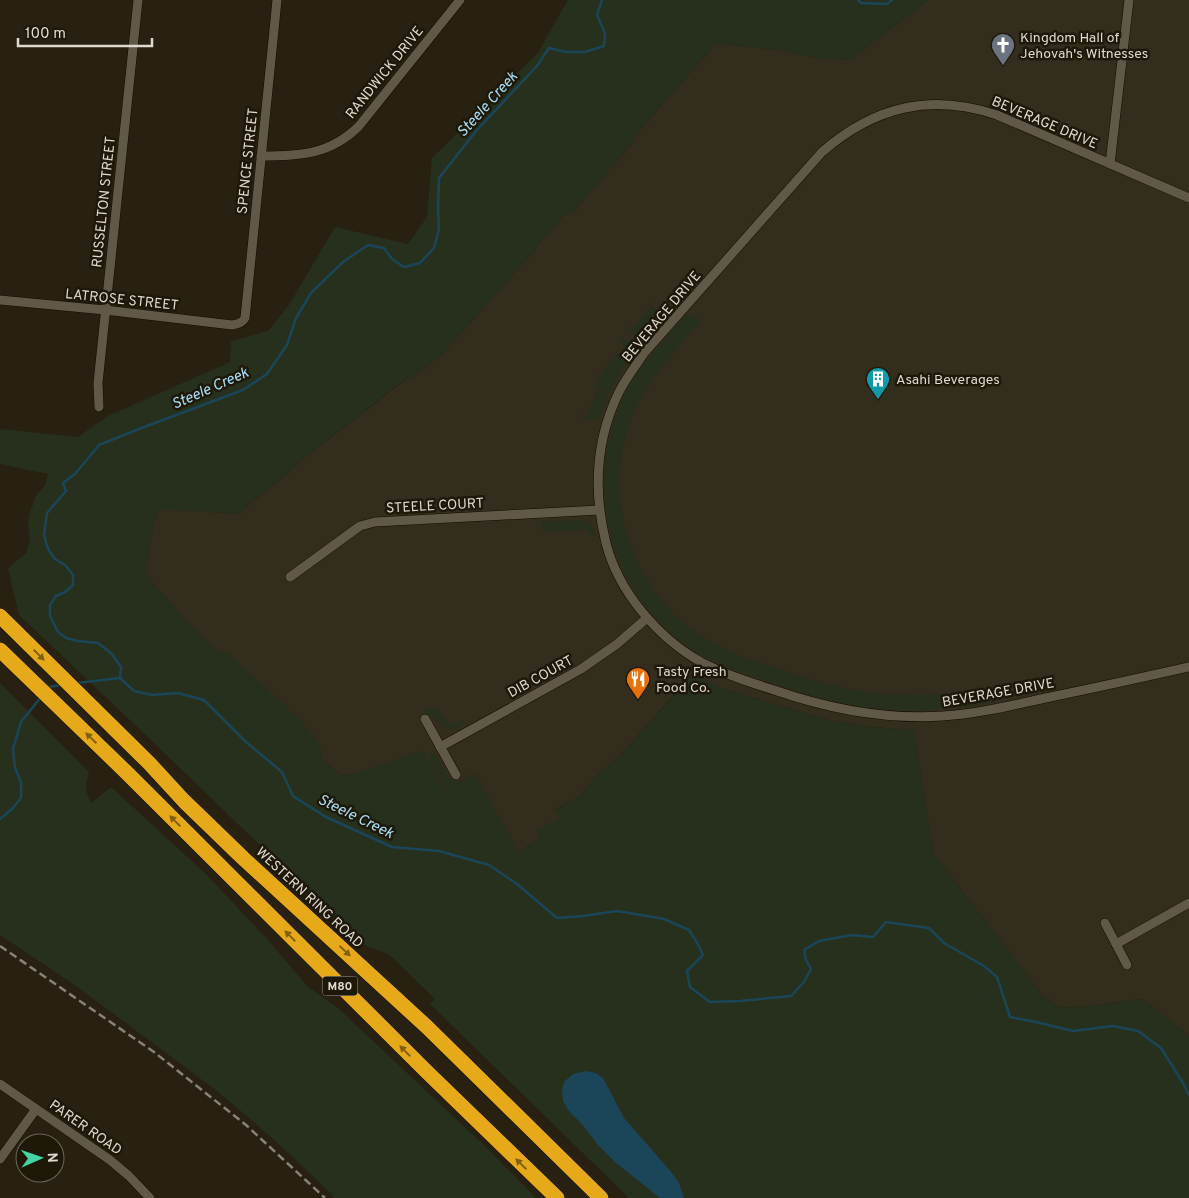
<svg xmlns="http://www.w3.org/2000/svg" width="1189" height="1198" viewBox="0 0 1189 1198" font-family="Overpass,sans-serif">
	<rect width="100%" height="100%" fill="#282111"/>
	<path fill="#322d1c" d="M928,0H1189V1036L1142,999L1075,1008L1059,1007L1043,996L933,853L914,730L868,727L828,720L720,688L693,673L621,755L600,772L579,797L556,809L560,818L541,839L518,852L475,774L445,790L354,774L341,775L323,761L231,656L211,647L153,584L146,573L148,550L157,510H179L239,514L243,512L241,510L280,480L300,461L409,377L411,379L441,355L535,250L537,246L566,213H572L633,142L637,133L716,43L781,50L816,58L849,60Z"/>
	<g fill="#27301c">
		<path d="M568,0H928L849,60L816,58L781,50L716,43L637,133L633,142L572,213H566L537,246L535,250L441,355L411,379L408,377L300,461L280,480L242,509L243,512L239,514L179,510H157L148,550L146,573L153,584L211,647L231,656L297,717L320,744L323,761L341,775L354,774L423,750L445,790L475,774L519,852L541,839L537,831L560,818L556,810L579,797L600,772L621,755L694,673L720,688L827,720L868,727L914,730L933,853L1043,996L1059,1007L1075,1008L1142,999L1189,1036V1198H629L430,1004L435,999L390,955L362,944L151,740L19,615L8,568L26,553L30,539L28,523L31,508H32L35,497L46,484L48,474L0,464V429L78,437L108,416L230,362L231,341L268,331L289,305L335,227L408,244L427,217L432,158L537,54Z"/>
		<path d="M647,302L664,318L643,342L626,328L627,327L631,330L651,307Z"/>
		<path d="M687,314L702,320C676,350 647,379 632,417C619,448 617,484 623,517C632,570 667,619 715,644C736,656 759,662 782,670C806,678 830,686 854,690C901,698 947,696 993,687L995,699L993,702C938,713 880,714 825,699C808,695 791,689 775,683C752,676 729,669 708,658C652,629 612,570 606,508C601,466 609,422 630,384C646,359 667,336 687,314Z"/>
		<path d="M623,338L633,347L635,352L622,369L609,393L596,386L599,376L624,347L620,342Z"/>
		<path d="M596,389L608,395L598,421L582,419V415L588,417Z"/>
		<path d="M582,520C590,521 593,526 595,534L590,535L588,529L545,532L542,528V522Z"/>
		<path d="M0,683L89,772C86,785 84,792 92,803L111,787L206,874L267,939L307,986L338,1008L491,1152L536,1198H335L296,1160L254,1122L213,1088L79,988L0,935Z"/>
		<path d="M436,706C440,712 448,726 457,724C458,724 463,721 464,720V725C450,733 441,729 433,716L430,715L427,717L422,713Z"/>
		<path d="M428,754H435L448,778H453L458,781L446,788Z"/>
	</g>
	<path fill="#1b4659" d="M586,1071L596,1073L603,1078L624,1118L672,1173L679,1183L684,1198H660L615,1162L598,1145L582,1124L569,1111L563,1101L562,1091L564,1082L573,1074Z"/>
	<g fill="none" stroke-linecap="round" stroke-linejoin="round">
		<g stroke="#1b4659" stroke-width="2.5">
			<path d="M858,0L861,3L887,4L892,0"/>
			<path d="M120,678L134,691L152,695L178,693L204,700L246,742L282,772L293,796L326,817L392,847L439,851L489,865L517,884L557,918L583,916L617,911L664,919L689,930L699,946L703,955L687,971L690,987L710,1002L740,1001L791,996L804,982L811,969L806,960L804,950L819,941L852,935L873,937L886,922L929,928L944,943L984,966L997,977L1010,1017L1036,1022L1073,1031L1113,1026L1138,1031L1161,1048L1183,1083L1189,1095"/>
			<path d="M77,683L120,678L121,667L112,654L98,643L78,641L66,638L58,632L50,616V605L56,596L65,592L73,585V575L65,565L55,559L48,549L44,535L47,513L66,491L63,483L75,474L99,445L139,429L243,390L267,374L287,345L296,318L311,293L343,262L368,245L384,248L392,259L404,267L420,263L434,248L439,229L438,208L439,178L477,130L537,66L549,48L566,52H585L604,46L605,33L597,15L602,0"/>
			<path d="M48,688L49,687L61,685"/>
			<path d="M0,819L12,809L21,798V782L15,768L13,749L21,722L41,697"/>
		</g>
		<g stroke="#110b00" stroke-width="10">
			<g id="minor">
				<path d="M261,156C299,156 330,155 359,126L460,0"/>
				<path d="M1110,164L1129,0"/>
				<path d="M1189,198L997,115C931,93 875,106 822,152L645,352C636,365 626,378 619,392C595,441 593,491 606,543C618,591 658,638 701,662C724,674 749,682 774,690C829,709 885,720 943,716C976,714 1009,706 1041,699C1090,689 1140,678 1189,667"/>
				<path d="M0,300L105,310L232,325C238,324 242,323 245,318L277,0"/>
				<path d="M99,407L98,383L138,0"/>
				<path d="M290,577L360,526L375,522L599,510"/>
				<path d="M425,719L456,775"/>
				<path d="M440,747L581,669L617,644L647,618"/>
				<path d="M1105,923L1127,965"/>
				<path d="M1116,944L1189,903"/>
				<path d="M0,1084L110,1160L129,1176L150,1198"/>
				<path d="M0,1159L36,1109"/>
			</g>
		</g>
		<g stroke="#110b00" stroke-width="16">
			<g id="motorway">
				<path d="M0,616L149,763L184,801L244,859L427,1027L601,1198"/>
				<path d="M0,650L126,772L426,1071L557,1198"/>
			</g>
		</g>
		<use href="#minor" stroke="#615947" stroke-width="9"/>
		<use href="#motorway" stroke="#e6a91a" stroke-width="15"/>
		<path stroke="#888376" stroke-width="2.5" stroke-dasharray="8 4" stroke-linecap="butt" d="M0,946L154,1052L246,1125L325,1198"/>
	</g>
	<defs><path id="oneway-solid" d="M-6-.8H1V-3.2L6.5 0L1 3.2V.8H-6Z" transform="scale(1.25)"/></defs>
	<g fill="#826011">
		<use href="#oneway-solid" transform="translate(39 655) rotate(45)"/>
		<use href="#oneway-solid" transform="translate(91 738) rotate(-136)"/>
		<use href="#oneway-solid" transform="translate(175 821) rotate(-135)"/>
		<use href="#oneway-solid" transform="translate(290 936) rotate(-135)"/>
		<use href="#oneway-solid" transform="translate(345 951) rotate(43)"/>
		<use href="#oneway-solid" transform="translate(405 1051) rotate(-135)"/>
		<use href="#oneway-solid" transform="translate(521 1164) rotate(-136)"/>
	</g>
	<defs>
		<g id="church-pin" transform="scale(1.25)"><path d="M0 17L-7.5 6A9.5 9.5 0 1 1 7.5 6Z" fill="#6b7280" stroke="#1e1808"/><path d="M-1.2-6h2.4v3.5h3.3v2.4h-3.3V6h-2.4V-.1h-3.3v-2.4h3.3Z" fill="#fff"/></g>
		<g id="building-pin" transform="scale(1.25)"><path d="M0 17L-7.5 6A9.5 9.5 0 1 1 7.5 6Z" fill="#0f9aa8" stroke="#1e1808"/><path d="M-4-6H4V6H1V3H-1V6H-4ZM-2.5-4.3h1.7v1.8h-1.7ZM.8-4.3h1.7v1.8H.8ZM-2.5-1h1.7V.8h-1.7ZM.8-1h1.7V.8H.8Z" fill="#fff"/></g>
		<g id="restaurant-pin" transform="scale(1.25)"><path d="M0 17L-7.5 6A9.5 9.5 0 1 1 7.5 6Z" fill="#e8710a" stroke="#1e1808"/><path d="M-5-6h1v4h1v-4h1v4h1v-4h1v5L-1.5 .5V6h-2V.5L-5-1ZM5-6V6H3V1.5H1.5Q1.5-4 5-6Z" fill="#fff"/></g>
	</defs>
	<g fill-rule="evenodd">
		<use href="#church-pin" x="1003" y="45"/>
		<use href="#building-pin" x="878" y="379"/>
		<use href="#restaurant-pin" x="638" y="679"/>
	</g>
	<g text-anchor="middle" stroke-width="5" stroke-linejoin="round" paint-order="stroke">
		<rect fill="#1e1808" stroke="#a4a094" stroke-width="1" x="322.5" y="976.5" width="35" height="19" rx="4"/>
		<g font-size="12" font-weight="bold" fill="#dedad0">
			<text x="340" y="990">M80</text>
		</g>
		<g font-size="14" fill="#dedad0" stroke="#1e1808" text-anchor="start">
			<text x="1020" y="42">Kingdom Hall of<tspan x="1020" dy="16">Jehovah's Witnesses</tspan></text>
			<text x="896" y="384">Asahi Beverages</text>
			<text x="656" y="676">Tasty Fresh<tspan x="656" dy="16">Food Co.</tspan></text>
		</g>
		<g font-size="14" fill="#dedad0" stroke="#1e1808">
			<text transform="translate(384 72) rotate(-51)" y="5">RANDWICK DRIVE</text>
			<text transform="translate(1045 122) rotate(23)" y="5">BEVERAGE DRIVE</text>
			<text transform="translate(247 161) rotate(-84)" y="5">SPENCE STREET</text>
			<text transform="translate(103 202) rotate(-84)" y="5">RUSSELTON STREET</text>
			<text transform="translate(122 299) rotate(6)" y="5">LATROSE STREET</text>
			<text transform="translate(661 316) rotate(-50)" y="5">BEVERAGE DRIVE</text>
			<text transform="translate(435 505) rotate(-3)" y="5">STEELE COURT</text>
			<text transform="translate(540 676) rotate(-29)" y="5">DIB COURT</text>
			<text transform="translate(998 692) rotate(-10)" y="5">BEVERAGE DRIVE</text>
			<text transform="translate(310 897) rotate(43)" y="5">WESTERN RING ROAD</text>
			<text transform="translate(86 1127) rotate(35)" y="5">PARER ROAD</text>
		</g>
		<g font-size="15" font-style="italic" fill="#a8e0fd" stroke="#1e1808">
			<text transform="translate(487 104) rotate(-48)" y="5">Steele Creek</text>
			<text transform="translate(210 388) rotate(-24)" y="5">Steele Creek</text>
			<text transform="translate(356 816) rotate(26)" y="5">Steele Creek</text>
		</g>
	</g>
	<g transform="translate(40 1158) rotate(88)"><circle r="24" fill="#1e1808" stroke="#6b6658"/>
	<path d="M0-4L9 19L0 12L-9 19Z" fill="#42d4a1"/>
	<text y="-8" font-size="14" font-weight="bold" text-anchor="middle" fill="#dedad0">N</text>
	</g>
	<path d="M18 38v8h134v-8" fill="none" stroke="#dedad0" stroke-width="2.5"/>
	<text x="25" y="38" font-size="15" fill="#dedad0" stroke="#1e1808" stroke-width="4" paint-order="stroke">100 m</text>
</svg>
